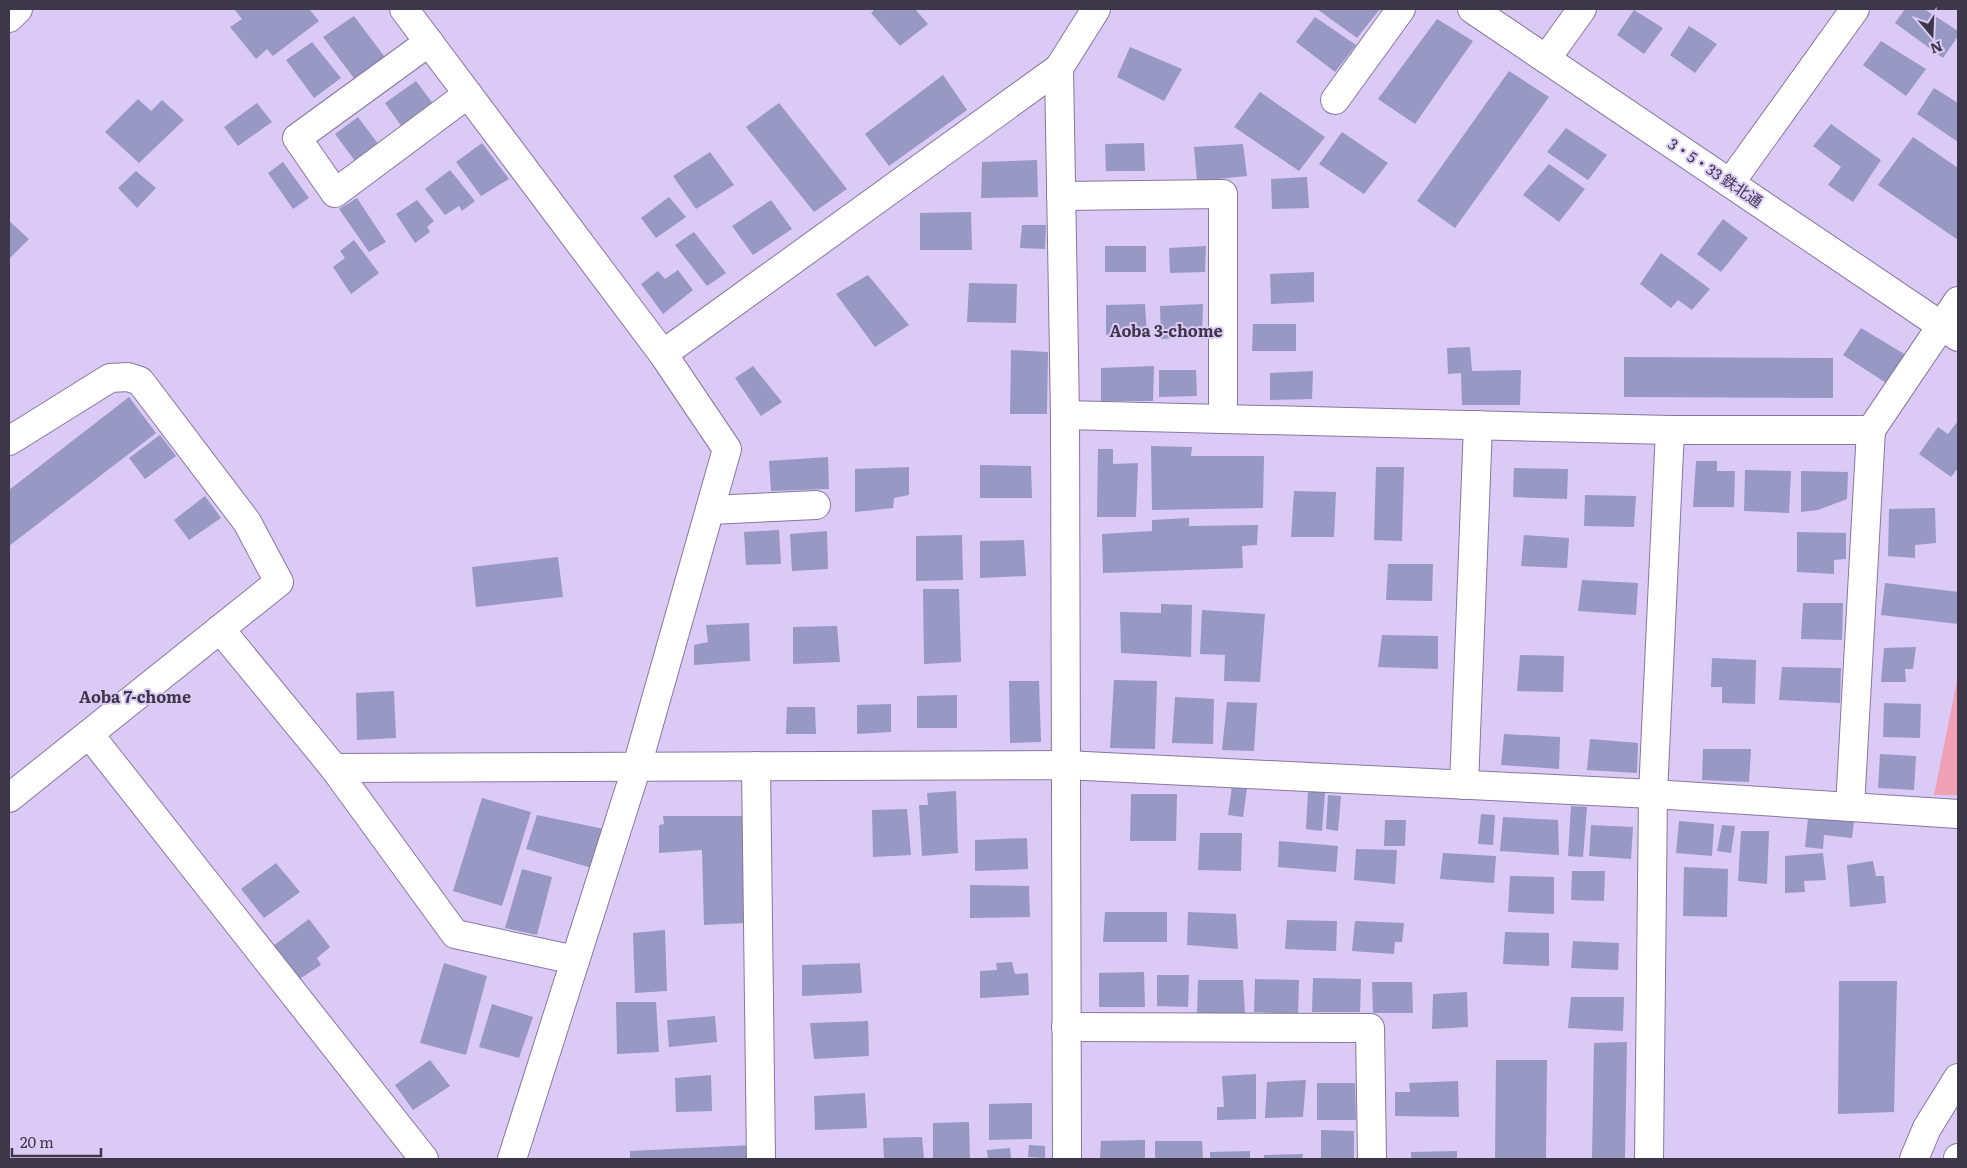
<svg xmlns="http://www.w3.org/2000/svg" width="1967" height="1168" viewBox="0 0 1967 1168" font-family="Literata,'Noto Sans JP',serif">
	<rect width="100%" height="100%" fill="#dbcaf6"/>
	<path fill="#f0a1b5" d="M1958,676V795H1934Z"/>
	<g fill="#9798c3">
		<path d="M234,9H309L319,21L273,56L267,49L256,59L230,27L242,19Z"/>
		<path d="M875,9H915L928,24L900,46L871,13Z"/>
		<path d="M1317,9H1380L1357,38Z"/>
		<path d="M1905,9H1924L1958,31V36L1943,58L1895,23Z"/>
		<path d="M1634,10L1663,28L1644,54L1617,35Z"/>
		<path d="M354,16L387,60L356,81L323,37Z"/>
		<path d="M1315,17L1356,45L1335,72L1296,42Z"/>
		<path d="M1437,19L1473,41L1415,124L1378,99Z"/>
		<path d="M1689,26L1717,44L1695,73L1670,55Z"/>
		<path d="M1881,41L1926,69L1906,96L1863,65Z"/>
		<path d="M312,42L341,78L314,98L286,60Z"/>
		<path d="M1130,47L1182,69L1164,101L1117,77Z"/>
		<path d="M1509,71L1549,97L1455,228L1417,201Z"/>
		<path d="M943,75L967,110L889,166L865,134Z"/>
		<path d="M416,81L434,105L402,127L385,103Z"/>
		<path d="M1934,88L1958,103V142L1917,114Z"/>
		<path d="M1260,92L1325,137L1299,171L1234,127Z"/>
		<path d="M138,99L151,111L162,100L184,120L139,163L105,132Z"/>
		<path d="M257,103L272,122L238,146L224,127Z"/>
		<path d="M779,103L847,189L814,212L746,127Z"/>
		<path d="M358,117L379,145L355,161L335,134Z"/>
		<path d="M1831,124L1881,160L1853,202L1828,185L1841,167L1813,146Z"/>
		<path d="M1566,128L1607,155L1588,180L1547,152Z"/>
		<path d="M1342,132L1388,163L1364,194L1319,164Z"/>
		<path d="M1913,137L1958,168V240L1878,185Z"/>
		<path d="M482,143L509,179L481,196L456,162Z"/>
		<path d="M1144,143L1145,171H1106L1105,144Z"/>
		<path d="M1243,144L1247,176L1197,181L1194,147Z"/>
		<path d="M710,152L734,185L696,209L673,176Z"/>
		<path d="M1037,160L1038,197L981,198L982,162Z"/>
		<path d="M283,162L309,198L293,209L268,173Z"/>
		<path d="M1549,164L1585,189L1559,222L1523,195Z"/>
		<path d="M450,170L475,201L462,211L459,206L445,215L425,189Z"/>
		<path d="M136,171L156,188L137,208L118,188Z"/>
		<path d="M1307,177L1309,208L1272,209L1271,179Z"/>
		<path d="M669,197L686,217L656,238L641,218Z"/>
		<path d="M357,198L386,242L369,252L339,209Z"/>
		<path d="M417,200L434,221L427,227L430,232L415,243L396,214Z"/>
		<path d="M771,200L792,229L753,255L732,226Z"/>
		<path d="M971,212L972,250H920V213Z"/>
		<path d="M1723,219L1748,238L1721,272L1697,254Z"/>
		<path d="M9,221L29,239L9,259Z"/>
		<path d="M1022,225H1046L1045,249L1020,248Z"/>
		<path d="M694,232L726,273L707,286L675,245Z"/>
		<path d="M354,240L379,273L351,294L333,267L345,258L340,251Z"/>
		<rect x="1105" y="246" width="41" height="26"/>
		<path d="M1206,246L1205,272L1170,273L1169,248Z"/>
		<path d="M1661,253L1710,289L1692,310L1678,300L1671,308L1640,284Z"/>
		<path d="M678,270L693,290L663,314L641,284L658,271L665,279Z"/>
		<path d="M1314,272V302L1271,304L1270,274Z"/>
		<path d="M868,275L909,325L875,347L836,294Z"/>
		<path d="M969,283L1017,284L1016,323L967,322Z"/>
		<path d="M1145,304L1147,335H1106V305Z"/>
		<path d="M1203,304L1202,336L1161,339L1160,306Z"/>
		<path d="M1253,324H1296V351H1252Z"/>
		<path d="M1861,328L1906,355L1886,383L1843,355Z"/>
		<path d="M1470,347L1472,371L1521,370L1520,405H1462L1461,373L1448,374L1447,348Z"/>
		<path d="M1011,350L1048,352L1047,414H1010Z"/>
		<path d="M1624,357L1833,358V398L1624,397Z"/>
		<path d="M753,366L782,402L761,416L735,378Z"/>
		<path d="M1154,366L1153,401H1101V368Z"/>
		<path d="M1159,370H1196L1197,396L1159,397Z"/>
		<path d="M1313,371L1312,399L1270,400V373Z"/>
		<path d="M129,397L156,433L9,546V490Z"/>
		<path d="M1958,421V468L1951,477L1919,454L1938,427L1948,434Z"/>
		<path d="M160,435L176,456L145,479L129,458Z"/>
		<path d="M1151,446L1192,447L1191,456H1264L1263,508L1152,510Z"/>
		<path d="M1098,449H1113V464L1138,463L1136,517H1097Z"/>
		<path d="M828,457L829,489L771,491L769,461Z"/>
		<path d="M1696,461H1717V471H1735L1734,507H1693Z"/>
		<path d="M980,465L1031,466L1032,498H980Z"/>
		<path d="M909,467V495L894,498L893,508L855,512V469Z"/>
		<path d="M1376,467H1404L1402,541L1374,540Z"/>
		<path d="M1514,468L1568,469L1567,499L1513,497Z"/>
		<path d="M1745,470L1791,471L1789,513L1744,511Z"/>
		<path d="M1801,471L1848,472L1847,499L1818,510L1801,512Z"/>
		<path d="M1294,491L1336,492L1334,537H1291Z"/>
		<path d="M1585,495L1636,496L1634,527L1584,526Z"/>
		<path d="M205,496L221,518L189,540L174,520Z"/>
		<path d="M1935,508L1936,543L1915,545V558L1888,556L1889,509Z"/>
		<path d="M1189,518V526L1258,525L1257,545L1242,546L1243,568L1103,573L1102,534L1152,531V520Z"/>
		<path d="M779,530L781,564L746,565L744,532Z"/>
		<path d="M827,531L828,569L792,571L790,534Z"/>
		<path d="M1797,532L1846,533V559L1834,560V574L1797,572Z"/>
		<path d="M962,535L963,580L916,581V536Z"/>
		<path d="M1524,535L1569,538L1567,568L1521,566Z"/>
		<path d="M1024,540L1026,576L980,578V541Z"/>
		<path d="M558,557L563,597L476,607L472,567Z"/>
		<path d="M1388,564H1433L1432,601L1386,600Z"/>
		<path d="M1582,580L1638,583L1636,615L1578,611Z"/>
		<path d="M1885,583L1958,592V624L1881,615Z"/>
		<path d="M923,589H959L961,662L924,664Z"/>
		<path d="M1803,603H1843L1842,640L1801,639Z"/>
		<path d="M1161,604L1192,605L1191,657L1121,653L1120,612L1161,613Z"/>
		<path d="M1202,610L1265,614L1260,682L1224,681L1225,655L1200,654Z"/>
		<path d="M749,623L750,661L694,665V645L708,642L706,625Z"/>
		<path d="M837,626L840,662L793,664V627Z"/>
		<path d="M1382,635L1438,636V669L1378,667Z"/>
		<path d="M1916,647L1913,669H1905L1906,682H1881L1884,648Z"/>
		<path d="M1520,655L1564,656L1563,692L1517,691Z"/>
		<path d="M1712,658L1756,660L1755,704L1722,703V687H1711Z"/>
		<path d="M1782,667L1841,668L1840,703L1779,700Z"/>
		<path d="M1114,680L1157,681L1155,749L1110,748Z"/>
		<path d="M1009,681H1039L1041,742L1010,743Z"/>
		<path d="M394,691L396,738L357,740L356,693Z"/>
		<path d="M957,695V728H917V696Z"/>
		<path d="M1175,697L1214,699L1213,744L1172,743Z"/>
		<path d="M1227,702L1257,703L1254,751L1222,750Z"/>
		<path d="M1884,703L1921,704L1920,738L1883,737Z"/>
		<path d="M891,704V732L857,734V705Z"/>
		<path d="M787,707H815L816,734H786Z"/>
		<path d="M1504,734L1560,737L1559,769L1501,765Z"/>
		<path d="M1590,739L1638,743L1637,773L1587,770Z"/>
		<path d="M1703,749H1751L1749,782L1702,780Z"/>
		<path d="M1880,754L1916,756L1914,790L1878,788Z"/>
		<path d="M1232,786L1247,788L1243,817L1228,815Z"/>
		<path d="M956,791L958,853L922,856L919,805H928L927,793Z"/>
		<path d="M1308,791L1325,792L1322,831L1306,829Z"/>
		<path d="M1131,794H1177L1176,841H1130Z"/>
		<path d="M1328,795L1341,796L1338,831L1326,829Z"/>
		<path d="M482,798L531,812L502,906L453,891Z"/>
		<path d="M1571,806L1587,807L1583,857L1568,856Z"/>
		<path d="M907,809L911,855L873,857L872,810Z"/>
		<path d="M1481,814L1495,815L1493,845L1478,844Z"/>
		<path d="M537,815L604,829L592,868L526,849Z"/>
		<path d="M663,816H742L746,923L704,925L702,850L659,853V825L664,824Z"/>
		<path d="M1503,817L1558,820L1559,855L1500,851Z"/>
		<path d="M1808,818L1854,822L1852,838L1824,835L1823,849L1805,847Z"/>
		<path d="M1385,820H1406L1405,846H1384Z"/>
		<path d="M1679,821L1714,824L1712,856L1676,853Z"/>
		<path d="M1591,825L1633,827L1631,859L1589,856Z"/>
		<path d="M1722,825L1735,826L1731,853L1717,851Z"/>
		<path d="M1741,831H1769L1767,884L1738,881Z"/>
		<path d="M1200,833H1242L1241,871L1198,870Z"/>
		<path d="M1027,838L1028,869L975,871V840Z"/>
		<path d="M1279,841L1338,846L1336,872L1278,867Z"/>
		<path d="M1356,849L1397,850L1395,884L1354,880Z"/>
		<path d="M1443,853L1496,856L1494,883L1440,879Z"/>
		<path d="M1823,853L1826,880L1804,881L1805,892L1785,893V856Z"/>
		<path d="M1873,861L1876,876H1884L1886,903L1850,907L1847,865Z"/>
		<path d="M276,863L300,892L264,918L241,889Z"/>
		<path d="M1684,867L1728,869L1727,917L1683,916Z"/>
		<path d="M522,869L552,877L537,935L505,928Z"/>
		<path d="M1572,871H1605L1604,901L1571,900Z"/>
		<path d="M1510,876L1554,877V914L1508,912Z"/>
		<path d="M970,885L1029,886L1030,917L970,918Z"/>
		<path d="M1105,912H1167V942H1103Z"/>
		<path d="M1188,912L1236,914L1238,949L1187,945Z"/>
		<path d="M309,919L330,947L317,958L321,965L298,980L273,946Z"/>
		<path d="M1287,920L1337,921L1336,951L1285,949Z"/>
		<path d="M1355,921L1404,923L1402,942H1395L1394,954L1352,951Z"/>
		<path d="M665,930L667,991L635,993L633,933Z"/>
		<path d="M1505,932L1549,933V966L1503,964Z"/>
		<path d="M1573,941L1619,943L1618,970L1571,968Z"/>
		<path d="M1012,962L1015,974L1028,973L1029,995L980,998V971L997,970L996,963Z"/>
		<path d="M444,963L487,976L466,1055L420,1043Z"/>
		<path d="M860,963L862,993L802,996V965Z"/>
		<path d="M1144,972L1145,1007H1099V973Z"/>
		<path d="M1157,975H1189L1188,1007L1157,1006Z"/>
		<path d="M1313,978L1361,979L1360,1012H1312Z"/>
		<path d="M1255,979L1299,980L1298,1014L1254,1012Z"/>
		<path d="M1198,980H1243L1245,1014L1197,1013Z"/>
		<path d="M1839,981H1897L1894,1112L1838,1114Z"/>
		<path d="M1372,982H1412L1413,1013H1373Z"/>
		<path d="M1467,992L1468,1027L1432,1029L1433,994Z"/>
		<path d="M1571,997H1624L1623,1031L1568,1028Z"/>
		<path d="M616,1002H656L659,1052L617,1054Z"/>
		<path d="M492,1004L533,1017L519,1058L479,1047Z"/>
		<path d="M715,1016L717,1042L669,1047L667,1020Z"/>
		<path d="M868,1021L869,1056L814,1059L810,1023Z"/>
		<path d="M1627,1042L1625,1159H1592L1594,1043Z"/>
		<path d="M430,1060L450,1086L413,1110L395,1085Z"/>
		<path d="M1496,1060H1547L1546,1159H1495Z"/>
		<path d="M1256,1074V1119L1217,1120V1107H1224L1222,1076Z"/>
		<path d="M711,1075L712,1111L676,1112L675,1078Z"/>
		<path d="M1306,1080L1303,1117L1265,1118L1267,1082Z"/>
		<path d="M1458,1081L1459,1117L1395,1116V1092H1410L1409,1083Z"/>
		<path d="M1317,1083H1355L1356,1120H1317Z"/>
		<path d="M865,1093L867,1128L815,1130L814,1096Z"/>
		<path d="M1032,1103V1139L989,1140V1104Z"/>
		<path d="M969,1122L970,1159H933V1123Z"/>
		<path d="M1321,1130L1354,1131V1159H1321Z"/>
		<path d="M922,1137L924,1159H884L883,1138Z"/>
		<path d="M1145,1140V1159H1100L1101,1141Z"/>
		<path d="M1155,1141H1202L1203,1159H1155Z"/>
		<path d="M752,1145V1159H630V1151Z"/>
		<path d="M1029,1145L1045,1146V1158L1028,1157Z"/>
		<path d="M1010,1148L1011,1159H988L987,1150Z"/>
		<path d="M1250,1151V1159H1210V1152Z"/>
		<path d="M1457,1151V1159H1411V1152Z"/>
		<path d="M1303,1154L1302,1159H1264V1155Z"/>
	</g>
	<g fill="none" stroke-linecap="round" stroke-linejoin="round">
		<g stroke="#87779f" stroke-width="30">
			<g id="minor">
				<path d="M404,9L663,354L727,449L637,766L512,1159"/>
				<path d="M1472,9L1958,337"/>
				<path d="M9,18L18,9"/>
				<path d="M429,42L297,138L335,193L468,94"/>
				<path d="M1546,59L1582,9"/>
				<path d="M1335,100L1401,9"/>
				<path d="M1730,183L1855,9"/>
				<path d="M1061,196L1223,194V419"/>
				<path d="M663,354L1059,68"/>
				<path d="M1065,415L1670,430H1871"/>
				<path d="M9,441L110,378L128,377L140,381L247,522L279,582L9,798"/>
				<path d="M710,510L816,505"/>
				<path d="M220,629L334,768L455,934L575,960"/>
				<path d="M89,734L424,1159"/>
				<path d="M756,766L761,1159"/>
				<path d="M334,768L1065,765L1653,794L1958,814"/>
				<path d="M1464,785L1478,425"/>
				<path d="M1850,807L1871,430L1958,301"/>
				<path d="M1066,1027L1370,1028L1372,1159"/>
				<path d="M1067,1159L1065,415L1059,68L1096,9"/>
				<path d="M1649,1159L1653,794L1670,430"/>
				<path d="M1914,1159L1927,1128L1958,1078"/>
				<path d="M1958,1159V1158"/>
			</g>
		</g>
		<use href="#minor" stroke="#fff" stroke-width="28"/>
	</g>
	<g text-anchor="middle" stroke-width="4" stroke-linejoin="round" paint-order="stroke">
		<g font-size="15" fill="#3e3749" stroke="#dbcaf6">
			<text transform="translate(1715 173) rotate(34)" y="5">3・5・33 鉄北通</text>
		</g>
		<g font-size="16" font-weight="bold" fill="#3e3749" stroke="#dbcaf6">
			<text x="1166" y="337">Aoba 3-chome</text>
			<text x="135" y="703">Aoba 7-chome</text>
		</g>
	</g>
	<rect width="1967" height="1168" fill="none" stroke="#3e3749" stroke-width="20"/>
	<g transform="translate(1932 35) rotate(161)" stroke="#dbcaf6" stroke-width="4" paint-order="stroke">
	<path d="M0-4L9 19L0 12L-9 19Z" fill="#3e3749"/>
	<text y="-8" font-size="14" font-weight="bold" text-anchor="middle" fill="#3e3749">N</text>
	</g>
	<path d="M12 1148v8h89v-8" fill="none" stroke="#3e3749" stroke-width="2.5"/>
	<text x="20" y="1148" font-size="15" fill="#3e3749" stroke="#dbcaf6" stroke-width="4" paint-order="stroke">20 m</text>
</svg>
